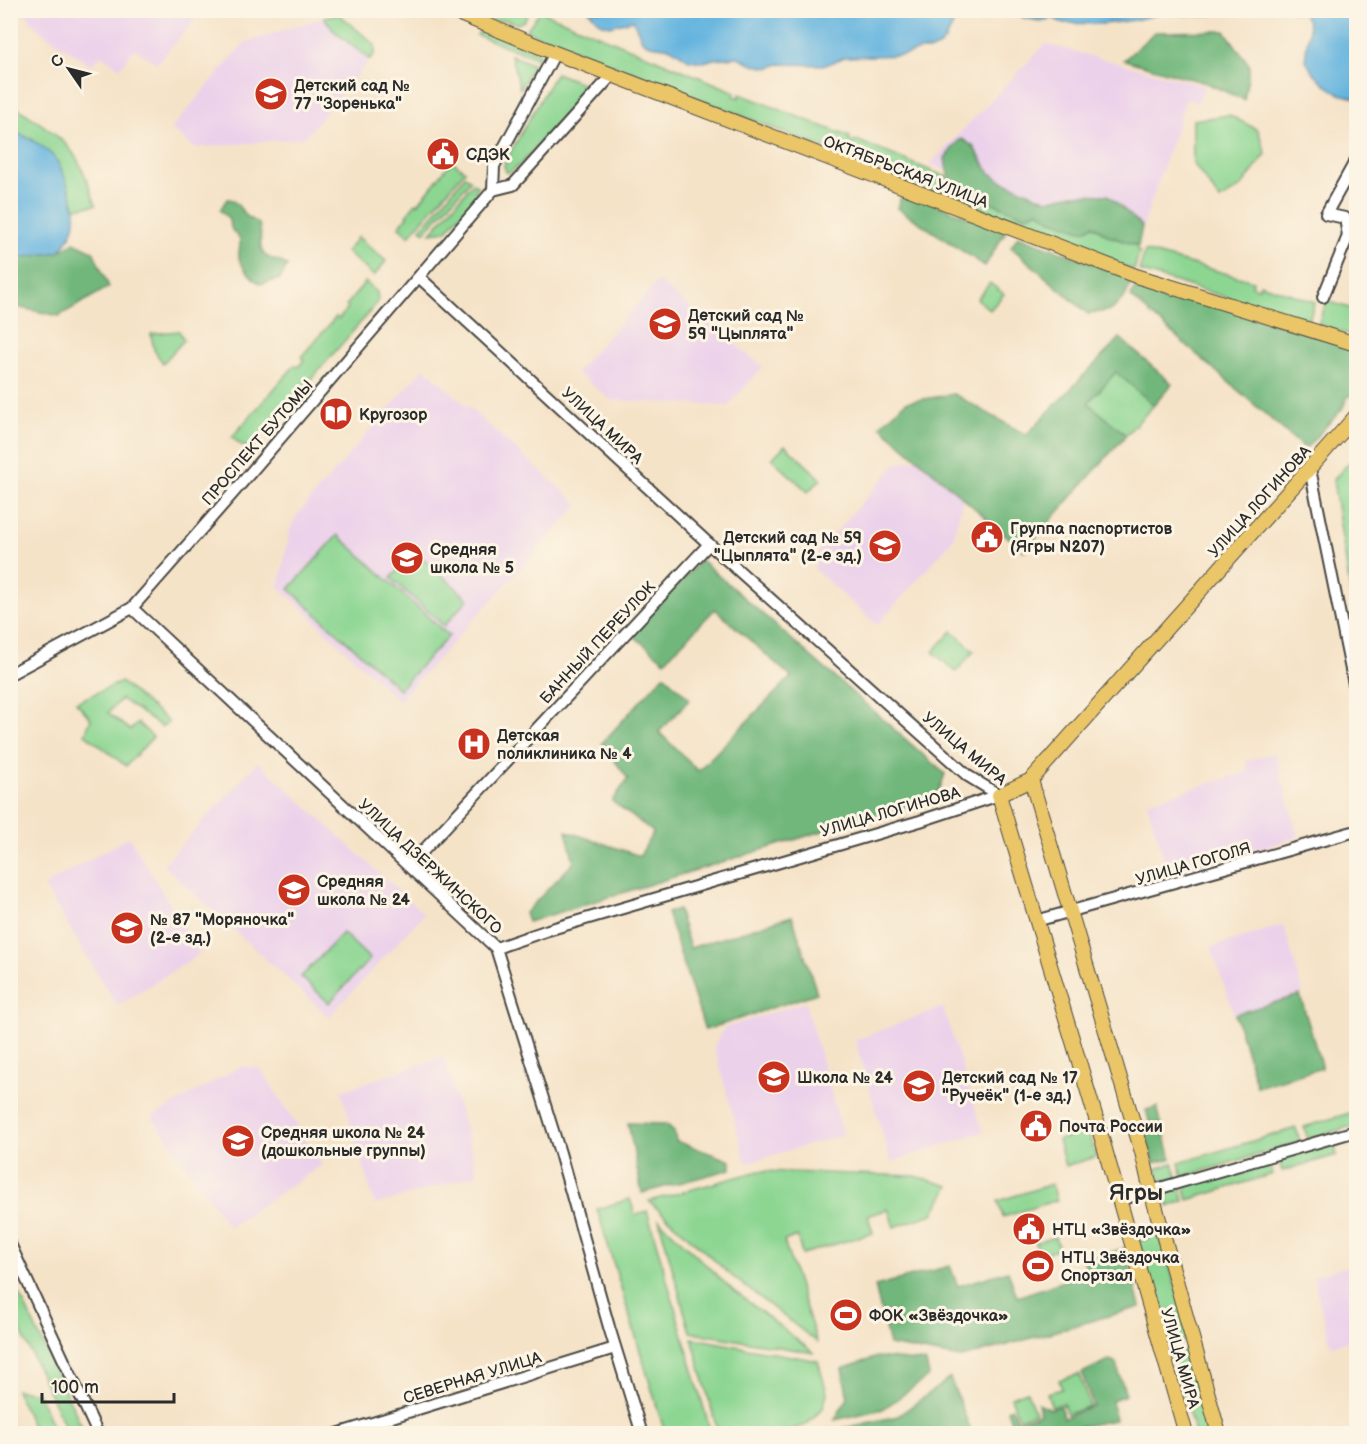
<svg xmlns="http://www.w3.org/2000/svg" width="1367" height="1444" viewBox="0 0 1367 1444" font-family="'Balsamiq Sans',sans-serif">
	<rect width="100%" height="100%" fill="#fcf5e5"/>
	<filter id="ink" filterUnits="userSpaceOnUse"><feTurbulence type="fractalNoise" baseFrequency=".0167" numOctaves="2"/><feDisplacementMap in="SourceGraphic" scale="12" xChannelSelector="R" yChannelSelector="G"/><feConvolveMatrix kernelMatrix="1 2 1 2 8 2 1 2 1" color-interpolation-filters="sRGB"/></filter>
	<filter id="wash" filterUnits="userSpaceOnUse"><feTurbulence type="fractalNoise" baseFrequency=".008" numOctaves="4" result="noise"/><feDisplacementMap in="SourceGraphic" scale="24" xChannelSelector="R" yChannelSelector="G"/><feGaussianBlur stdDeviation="1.35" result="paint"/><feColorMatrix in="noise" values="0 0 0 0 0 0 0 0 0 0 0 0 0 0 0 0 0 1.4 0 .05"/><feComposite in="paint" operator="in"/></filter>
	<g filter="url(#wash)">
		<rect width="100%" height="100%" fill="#f5e3c8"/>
		<g fill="#ecd1ea">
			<path d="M24,11H203L157,63L134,49L120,68L101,55L91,66L38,29Z"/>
			<path d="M324,17L333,30L370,60L304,138L194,148L171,129L244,43Z"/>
			<path d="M1045,44L1205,86L1198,103L1186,99L1137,244L930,164Z"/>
			<path d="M658,281L763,367L728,406L611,400L576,372Z"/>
			<path d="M424,368L579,505L399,701L279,587L290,530L296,516Z"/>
			<path d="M917,459L963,499L952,541L877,625L814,569L819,551L896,464Z"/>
			<path d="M1275,753L1298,837L1169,875L1147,802L1248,772L1246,761Z"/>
			<path d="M258,762L424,914L329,1017L163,865Z"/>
			<path d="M129,837L200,954L117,1006L44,886Z"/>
			<path d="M1284,925L1303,993L1234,1014L1211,947Z"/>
			<path d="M805,1002L843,1135L746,1163L714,1046L724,1028Z"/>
			<path d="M943,1007L983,1132L891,1162L855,1040Z"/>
			<path d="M444,1056L478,1174L375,1205L341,1091Z"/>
			<path d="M241,1066L261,1069L322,1165L229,1227L152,1117Z"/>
			<path d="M1356,1264V1339L1331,1346L1313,1276Z"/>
		</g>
		<g fill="#8cd692" stroke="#5c805e" stroke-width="1.5">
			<path d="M468,11H530L524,21L517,24L506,20L495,21Z"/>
			<path d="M540,11L735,92L734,96L739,98L740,94L850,137L849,141L854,143L856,140L951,179L976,196L1020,214L1028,216L1035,212H1040L1050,219L1086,230L1092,225L1109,236L1138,246L1137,250L1140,252L1134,270L526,31Z"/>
			<path d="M334,15H340L375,45V53L370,60L333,30L324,17Z"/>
			<path d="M480,30L537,52L541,60L477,35Z"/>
			<path d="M511,55L534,65L520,89Z"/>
			<path d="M556,73L589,86L523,162L509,173L506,172L504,165L507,158Z"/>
			<path d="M10,103C28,115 57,133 70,149C83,165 89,187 96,205L76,208L62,171L32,139L11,131Z"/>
			<path d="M1229,115L1258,130L1266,154L1241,187L1220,200L1193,163V120Z"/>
			<path d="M452,161L465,171L409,236L399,227L407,217L406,215L416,203L418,204Z"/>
			<path d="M465,176L471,180L425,232L421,229Z"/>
			<path d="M473,183L478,187L475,191L478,195L446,231L431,233Z"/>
			<path d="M358,237L386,261L374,276L346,252Z"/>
			<path d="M1145,251L1253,281L1252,286L1259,288L1260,284L1315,302L1308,322L1139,271Z"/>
			<path d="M365,282L377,292L378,301L368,314L251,448L242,446L232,437L295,365L298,367L304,360L301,357L336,317L339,319L348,308L346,306Z"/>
			<path d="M990,283L1004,294L990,310L977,299Z"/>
			<path d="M1327,301L1356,310V334H1347L1318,324Z"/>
			<path d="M179,331L184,340L163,363L154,350L151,334Z"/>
			<path d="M1116,371L1154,405L1126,435L1088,403Z"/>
			<path d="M785,445L821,479L808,492L772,459Z"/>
			<path d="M1356,455V627L1333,480Z"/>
			<path d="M338,535L449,636L399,689L289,589Z"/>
			<path d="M415,551L468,599L444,626L391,578Z"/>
			<path d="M952,631L974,651L956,672L933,652Z"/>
			<path d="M121,682L169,722L162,727L121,699L108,713L130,730L138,723L153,737L126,766L85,734L91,719L76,702Z"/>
			<path d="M343,933L370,959L329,1003L301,977Z"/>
			<path d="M1356,1111V1125L1308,1139L1304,1127Z"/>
			<path d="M1296,1128L1300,1142L1183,1177L1179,1163Z"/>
			<path d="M1088,1131L1096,1157L1065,1166L1058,1140Z"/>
			<path d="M1333,1141L1337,1155L1282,1171L1278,1157Z"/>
			<path d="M1268,1160L1273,1174L1188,1200L1184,1184Z"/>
			<path d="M1173,1163L1178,1179L1163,1181L1159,1177L1156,1169Z"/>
			<path d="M759,1171L915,1176L949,1186L933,1214L894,1227L888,1209L868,1216L873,1233L802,1254L797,1236L784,1241L817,1342L733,1277L649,1201Z"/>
			<path d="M1052,1184L1057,1200L1003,1217L998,1201Z"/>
			<path d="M1180,1185L1184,1201L1168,1207L1167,1191L1171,1187Z"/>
			<path d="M630,1199L635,1215L647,1211L711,1433H665L597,1209Z"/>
			<path d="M659,1220L727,1285L814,1353L690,1332Z"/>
			<path d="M1159,1234L1192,1339L1168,1346L1137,1242Z"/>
			<path d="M1055,1237L1059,1249L1039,1255L1035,1243Z"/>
			<path d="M10,1276H11L85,1433H68L11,1310Z"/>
			<path d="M692,1338L818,1361L827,1393L823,1408L806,1425L775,1434L733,1433L717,1429Z"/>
			<path d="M1192,1348L1218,1433H1195L1171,1355Z"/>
			<path d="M1079,1374L1090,1406L1067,1414L1063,1403L1052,1407L1047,1393L1062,1389L1059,1380Z"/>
			<path d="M16,1390L38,1393L55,1433H35Z"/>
			<path d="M1027,1391L1035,1413L1019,1419L1011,1397Z"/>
		</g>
		<g fill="#71b77c" stroke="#4e7154" stroke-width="1.5">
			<path d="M1225,31L1250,66L1244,100L1206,83L1124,60L1155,32Z"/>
			<path d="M962,139L973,146L989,172L1000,180L1047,200L1073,194L1108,195L1142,226L1138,246L1109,236L1093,225L1086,230H1081L1050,219L1040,212H1035L1028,216L1020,214L976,196L951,179L947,171L945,158L958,141Z"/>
			<path d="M903,192L1006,231L985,266L897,208Z"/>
			<path d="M227,199H230L237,204L246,216L259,224C263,233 258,242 262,250C267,262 280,258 287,266L280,279L261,284C254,281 240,265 239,258C238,252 241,245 240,239L232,230L228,218L220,210Z"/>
			<path d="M1018,236L1132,278L1126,295L1112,310L1088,314L1011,247Z"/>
			<path d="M74,242L93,251L109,287L59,316L11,306V259L59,252Z"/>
			<path d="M1138,280L1356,348V392L1347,398L1342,409L1307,447H1303L1131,297Z"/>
			<path d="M1120,338L1172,384L1154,405L1116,372L1088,403L1126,435L1024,551L880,426L906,402L954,394L1026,435Z"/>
			<path d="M701,560L945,774L937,796L528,922L525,913L574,862L566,831L640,856L653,832L612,801L628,779L602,743L664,675L690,699L659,732L698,771L791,677L715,609L665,661L631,634Z"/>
			<path d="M678,909L690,948L792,916L817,993L705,1030L667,913Z"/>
			<path d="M1300,995L1322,1068L1257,1087L1235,1014Z"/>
			<path d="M1157,1107L1171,1159L1154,1163L1143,1126L1150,1124L1146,1110Z"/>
			<path d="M628,1123L666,1124L674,1131L676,1141L731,1161V1169L642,1193Z"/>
			<path d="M1125,1248L1140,1307L961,1358L889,1345L875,1286L950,1266L958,1286L1008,1271L1017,1297L1087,1273L1084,1261Z"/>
			<path d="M877,1357L926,1362L929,1376L883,1409L834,1420L848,1398L842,1369Z"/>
			<path d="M1109,1360L1116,1364L1126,1395L1112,1400L1115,1420L1083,1426L1061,1433H1015L1007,1410L1012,1408L1017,1422L1040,1414L1038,1403L1051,1409L1061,1406L1063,1418L1093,1406L1082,1373Z"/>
			<path d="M950,1378L972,1433H822L898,1416Z"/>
		</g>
		<g fill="#64b4df" stroke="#487085" stroke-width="1.5">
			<path d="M589,11H960L945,40L940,46L931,50H921L903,55L845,57L826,65L779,64L769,68L754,65L738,57L714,59L704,62L689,60L671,48L650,45L642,40L633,20L610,26L600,23Z"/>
			<path d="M1013,11H1231L1204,16L1163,13L1135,20L1103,24L1063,23L1053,18L1040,21L1024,18Z"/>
			<path d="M1291,11H1356V98C1350,97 1344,96 1338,93C1329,89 1307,69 1306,59C1304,44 1316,25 1302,13Z"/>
			<path d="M10,131C26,136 39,142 51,154C59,161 63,173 67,183C78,212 81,226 59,252L11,259Z"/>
		</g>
	</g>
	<g filter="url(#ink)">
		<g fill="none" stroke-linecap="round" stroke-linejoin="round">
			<g stroke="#494743" stroke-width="14">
				<g id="minor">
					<path d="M493,190L494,166L555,53"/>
					<path d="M1348,236L1345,218L1326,214L1356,160"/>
					<path d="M419,277L709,544L968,776L999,795"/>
					<path d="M1323,297L1348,236L1356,237"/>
					<path d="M1310,469L1356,694"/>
					<path d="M132,608L496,948L560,1153L609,1327L642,1434"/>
					<path d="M10,674L132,608L234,492L493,190L513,185L612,75"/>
					<path d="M409,866L709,544"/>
					<path d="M1036,921L1356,831"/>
					<path d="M496,948L548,930L920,821L999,795"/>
					<path d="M1119,1200L1356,1131"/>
					<path d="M10,1244L98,1434"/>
					<path d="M337,1434L615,1348"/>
					<path d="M1349,1434L1356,1432"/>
				</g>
			</g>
			<g stroke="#494743" stroke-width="16">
				<g id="major">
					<path d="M450,10L555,53L1136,276L1356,344"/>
					<path d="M1031,780L1142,1152L1151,1191L1219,1434"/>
					<path d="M1186,1434L1098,1125L999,795L1031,780L1356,416"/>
				</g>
			</g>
			<use href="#minor" stroke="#fff" stroke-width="10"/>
			<use href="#major" stroke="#eac669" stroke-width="14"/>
		</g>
	</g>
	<defs>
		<g id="school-disc" transform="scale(1.725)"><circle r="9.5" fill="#c8321e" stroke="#fcf5e5"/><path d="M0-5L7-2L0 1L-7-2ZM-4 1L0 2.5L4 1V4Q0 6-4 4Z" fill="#fff"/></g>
		<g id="civic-disc" transform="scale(1.725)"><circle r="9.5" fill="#c8321e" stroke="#fcf5e5"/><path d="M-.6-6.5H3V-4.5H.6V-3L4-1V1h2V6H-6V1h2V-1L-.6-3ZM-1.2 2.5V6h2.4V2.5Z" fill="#fff"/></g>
		<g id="library-disc" transform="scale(1.725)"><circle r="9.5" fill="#c8321e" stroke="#fcf5e5"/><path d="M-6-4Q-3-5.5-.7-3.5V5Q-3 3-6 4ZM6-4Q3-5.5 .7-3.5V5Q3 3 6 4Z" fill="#fff"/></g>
		<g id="hospital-disc" transform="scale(1.725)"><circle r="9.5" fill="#c8321e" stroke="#fcf5e5"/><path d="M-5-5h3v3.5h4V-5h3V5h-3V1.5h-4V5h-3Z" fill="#fff"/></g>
		<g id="stadium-disc" transform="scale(1.725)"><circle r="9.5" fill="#c8321e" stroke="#fcf5e5"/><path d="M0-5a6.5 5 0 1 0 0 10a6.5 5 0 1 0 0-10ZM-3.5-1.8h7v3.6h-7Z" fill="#fff"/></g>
	</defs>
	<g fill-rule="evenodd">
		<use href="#school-disc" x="271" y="94"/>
		<use href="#civic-disc" x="443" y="154"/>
		<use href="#school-disc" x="665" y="324"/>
		<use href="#library-disc" x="336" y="414"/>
		<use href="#civic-disc" x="987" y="537"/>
		<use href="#school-disc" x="885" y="546"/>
		<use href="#school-disc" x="407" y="558"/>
		<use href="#hospital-disc" x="474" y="744"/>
		<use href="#school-disc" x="294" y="890"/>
		<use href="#school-disc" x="127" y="928"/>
		<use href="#school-disc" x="774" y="1077"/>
		<use href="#school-disc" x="919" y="1086"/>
		<use href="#civic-disc" x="1036" y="1126"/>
		<use href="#school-disc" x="238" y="1141"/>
		<use href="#civic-disc" x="1029" y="1229"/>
		<use href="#stadium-disc" x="1038" y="1266"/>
		<use href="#stadium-disc" x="846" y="1315"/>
	</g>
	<g text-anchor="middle" stroke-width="6" stroke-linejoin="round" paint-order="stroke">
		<g font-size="16" font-weight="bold" fill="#2b2b2b" stroke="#fcf5e5" text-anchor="start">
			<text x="294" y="91">Детский сад №<tspan x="294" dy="18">77 "Зоренька"</tspan></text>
			<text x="466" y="160">СДЭК</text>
			<text x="688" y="321">Детский сад №<tspan x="688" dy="18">59 "Цыплята"</tspan></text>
			<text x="359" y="420">Кругозор</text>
			<text x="1010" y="534">Группа паспортистов<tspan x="1010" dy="18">(Ягры N207)</tspan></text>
			<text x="862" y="543" text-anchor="end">Детский сад № 59<tspan x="862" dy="18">"Цыплята" (2-е зд.)</tspan></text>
			<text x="430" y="555">Средняя<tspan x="430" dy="18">школа № 5</tspan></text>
			<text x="497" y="741">Детская<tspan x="497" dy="18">поликлиника № 4</tspan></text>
			<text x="317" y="887">Средняя<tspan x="317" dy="18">школа № 24</tspan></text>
			<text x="150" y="925">№ 87 "Моряночка"<tspan x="150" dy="18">(2-е зд.)</tspan></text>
			<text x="797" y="1083">Школа № 24</text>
			<text x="942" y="1083">Детский сад № 17<tspan x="942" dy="18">"Ручеёк" (1-е зд.)</tspan></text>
			<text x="1059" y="1132">Почта России</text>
			<text x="261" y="1138">Средняя школа № 24<tspan x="261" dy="18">(дошкольные группы)</tspan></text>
			<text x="1052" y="1235">НТЦ «Звёздочка»</text>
			<text x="1061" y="1263">НТЦ Звёздочка<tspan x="1061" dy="18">Спортзал</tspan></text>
			<text x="869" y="1321">ФОК «Звёздочка»</text>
		</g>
		<g font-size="16" fill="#2b2b2b" stroke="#fcf5e5">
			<text transform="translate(906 171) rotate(21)" y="6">ОКТЯБРЬСКАЯ УЛИЦА</text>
			<text transform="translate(603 425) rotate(43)" y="6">УЛИЦА МИРА</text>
			<text transform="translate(257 442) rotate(-49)" y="6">ПРОСПЕКТ БУТОМЫ</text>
			<text transform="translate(1259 501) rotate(-48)" y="6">УЛИЦА ЛОГИНОВА</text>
			<text transform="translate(597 642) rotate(-47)" y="6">БАННЫЙ ПЕРЕУЛОК</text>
			<text transform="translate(965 748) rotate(40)" y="6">УЛИЦА МИРА</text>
			<text transform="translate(890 811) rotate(-16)" y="6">УЛИЦА ЛОГИНОВА</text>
			<text transform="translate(1193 863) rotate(-16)" y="6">УЛИЦА ГОГОЛЯ</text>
			<text transform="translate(431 866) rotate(43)" y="6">УЛИЦА ДЗЕРЖИНСКОГО</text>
			<text transform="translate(1181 1358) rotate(74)" y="6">УЛИЦА МИРА</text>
			<text transform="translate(472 1377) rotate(-17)" y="6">СЕВЕРНАЯ УЛИЦА</text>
		</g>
		<g font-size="22" font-weight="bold" fill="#2b2b2b" stroke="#fcf5e5">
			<text x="1136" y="1200">Ягры</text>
		</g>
	</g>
	<rect width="1367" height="1444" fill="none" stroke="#fcf5e5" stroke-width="36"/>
	<g transform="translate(69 69) rotate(305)" stroke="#fcf5e5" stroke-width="4.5" paint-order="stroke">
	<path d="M0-4.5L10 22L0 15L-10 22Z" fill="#2b2b2b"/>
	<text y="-9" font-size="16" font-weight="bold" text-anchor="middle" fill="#2b2b2b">С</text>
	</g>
	<path d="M42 1393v9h132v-9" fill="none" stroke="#2b2b2b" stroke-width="3"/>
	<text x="51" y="1393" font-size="18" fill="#2b2b2b" stroke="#fcf5e5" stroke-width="4.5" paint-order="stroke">100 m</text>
</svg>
